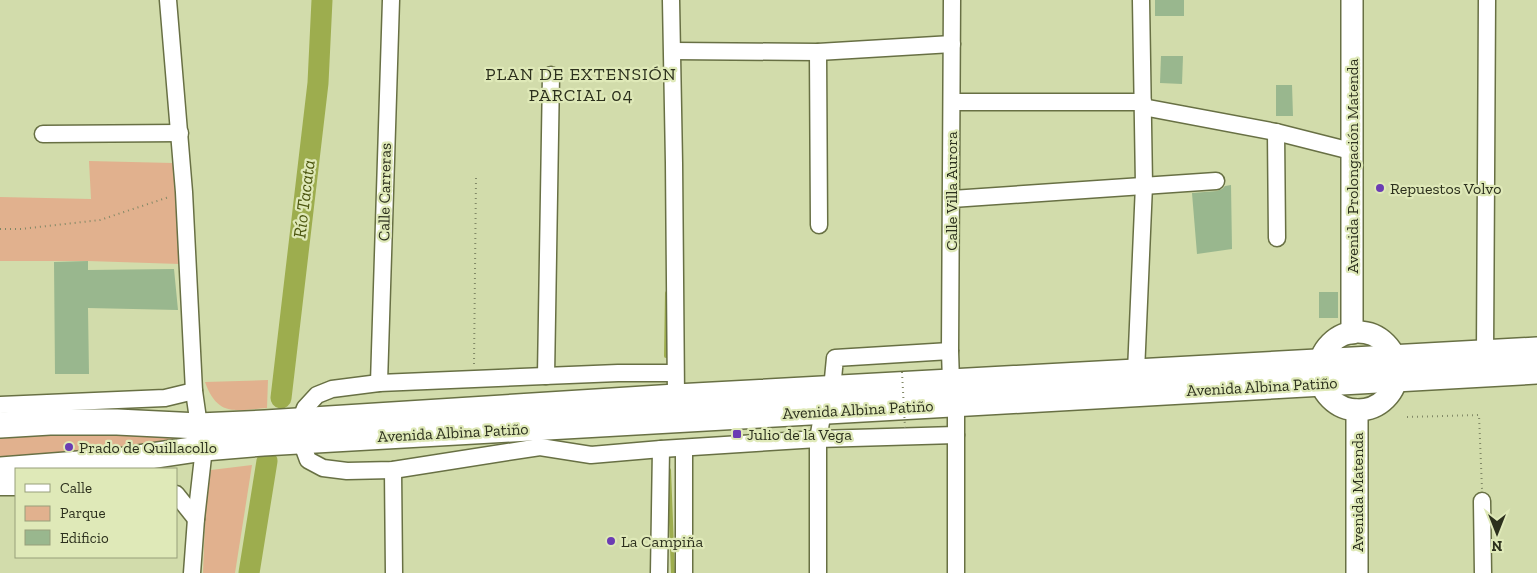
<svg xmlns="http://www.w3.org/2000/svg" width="1537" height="573" viewBox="0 0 1537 573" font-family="'Zilla Slab',serif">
	<rect width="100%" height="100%" fill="#d2dcab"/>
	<g fill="#e1b18e">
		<path d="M89,161L173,163L180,264L88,261H0V197L91,199Z"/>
		<path d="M268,380L267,408C236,410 218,418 205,382Z"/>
		<path d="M54,431L203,438L114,450L0,459V437Z"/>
		<path d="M252,465L235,573H203L206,494L211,470Z"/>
	</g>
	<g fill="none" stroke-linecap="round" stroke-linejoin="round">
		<g stroke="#9dad4e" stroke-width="4">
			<path d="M666,356L667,293"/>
			<path d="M669,470L673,573"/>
		</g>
		<g stroke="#9dad4e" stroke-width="21">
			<path d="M281,398L318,83L322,0"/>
			<path d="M249,573L267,461"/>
		</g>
	</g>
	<g fill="#99b78e">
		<rect x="1155" y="0" width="29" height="16"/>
		<path d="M1161,56H1183L1182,84L1160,83Z"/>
		<path d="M1276,85H1292L1293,116H1276Z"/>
		<path d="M1231,185L1232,249L1197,254L1192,193L1217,191L1222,189L1225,186Z"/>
		<path d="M88,261V270L174,269L178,310L88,308L89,374H55L54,262Z"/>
		<rect x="1319" y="292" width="19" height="26"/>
	</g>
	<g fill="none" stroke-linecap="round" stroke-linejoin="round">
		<g stroke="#687044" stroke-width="19">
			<g id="minor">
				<path d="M168,0L184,192L194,391L199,426"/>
				<path d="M671,0L674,163L676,397"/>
				<path d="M673,51L818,52L952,44"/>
				<path d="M818,52L819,225"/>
				<path d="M952,102H1143"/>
				<path d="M1143,107L1276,132L1351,151"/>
				<path d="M1276,132L1277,238"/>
				<path d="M43,134L180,133"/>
				<path d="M952,199L1216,181"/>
				<path d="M1485,353L1487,0"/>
				<path d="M1136,372L1144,185L1141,0"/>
				<path d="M546,376L551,75"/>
				<path d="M951,382L950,351L952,0"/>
				<path d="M379,383L391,0"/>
				<path d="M832,389L835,358L950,351"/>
				<path d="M956,403V573"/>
				<path d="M0,405L165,398L194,391"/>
				<path d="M300,421L305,408L317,395L332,389L379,383L618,373H675"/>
				<path d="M301,441L308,460L323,468L347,471L393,470L540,447L591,455L661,449L818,439L956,435"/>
				<path d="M684,448V573"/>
				<path d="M393,470L394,573"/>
				<path d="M0,487H16"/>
				<path d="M176,494L196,519"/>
				<path d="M1482,501L1483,573"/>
				<path d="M192,573L196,519L204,448"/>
				<path d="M659,573L661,449"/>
				<path d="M818,573V439L823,411"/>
			</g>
		</g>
		<g stroke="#687044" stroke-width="24">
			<g id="major">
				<path d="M1352,0V333"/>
				<circle cx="1358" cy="371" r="39"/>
				<path d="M1357,573V410"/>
			</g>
		</g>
		<g stroke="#687044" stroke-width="28">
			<g id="highway">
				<path d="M0,425L50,422H117L199,426L265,423L676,397L1537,350"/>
				<path d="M0,470L117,461L204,448L263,443L1537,371"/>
			</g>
		</g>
		<g stroke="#818866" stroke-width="2" stroke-dasharray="1 4" stroke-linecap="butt">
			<path d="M0,229H21L100,220L169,197"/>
			<path d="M474,364L476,177"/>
			<path d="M1407,417L1479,415L1482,489"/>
		</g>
		<use href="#minor" stroke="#fff" stroke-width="16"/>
		<use href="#major" stroke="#fff" stroke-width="21"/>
		<use href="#highway" stroke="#fff" stroke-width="25"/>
		<path stroke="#818866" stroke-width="2" stroke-dasharray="1 4" stroke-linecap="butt" d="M902,372L905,428"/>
	</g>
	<g fill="#6b3cb3" stroke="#dfe9b8" stroke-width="2">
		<circle cx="1380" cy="188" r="5"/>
		<rect x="732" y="429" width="10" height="10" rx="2.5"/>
		<circle cx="69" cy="447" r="5"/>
		<circle cx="611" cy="541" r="5"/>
	</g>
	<g text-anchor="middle" stroke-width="4.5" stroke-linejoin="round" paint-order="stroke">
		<g font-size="16" fill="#2c301d" stroke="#dfe9b8">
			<text transform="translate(1352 166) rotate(-90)" y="6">Avenida Prolongación Matenda</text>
			<text transform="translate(951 191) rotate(-90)" y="6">Calle Villa Aurora</text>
			<text transform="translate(384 192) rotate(-89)" y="6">Calle Carreras</text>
			<text transform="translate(1262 386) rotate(-3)" y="6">Avenida Albina Patiño</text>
			<text transform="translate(858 409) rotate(-3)" y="6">Avenida Albina Patiño</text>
			<text transform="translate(453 432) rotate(-3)" y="6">Avenida Albina Patiño</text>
			<text transform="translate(1357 492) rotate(-90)" y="6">Avenida Matenda</text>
		</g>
		<g font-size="16" fill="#2c301d" stroke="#dfe9b8" text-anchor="start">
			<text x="1390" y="194">Repuestos Volvo</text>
			<text x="747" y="440">Julio de la Vega</text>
			<text x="79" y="453">Prado de Quillacollo</text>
			<text x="621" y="547">La Campiña</text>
		</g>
		<g font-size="18" letter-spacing="1" fill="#2c301d" stroke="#dfe9b8">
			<text x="581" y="80">PLAN DE EXTENSIÓN<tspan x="581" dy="21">PARCIAL 04</tspan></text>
		</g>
		<g font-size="18" font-style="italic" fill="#4c560f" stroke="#dfe9b8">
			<text transform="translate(304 199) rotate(-83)" y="6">Río Tacata</text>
		</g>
	</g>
	<rect x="15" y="468" width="162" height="90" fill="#dfe9b8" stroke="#979f7a"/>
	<rect x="25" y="484" width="25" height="8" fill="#ffffff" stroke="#979f7a"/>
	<text x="60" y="493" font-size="15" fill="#2c301d">Calle</text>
	<rect x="25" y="506" width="25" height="15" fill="#e1b18e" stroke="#979f7a"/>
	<text x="60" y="518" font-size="15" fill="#2c301d">Parque</text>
	<rect x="25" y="530" width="25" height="15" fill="#99b78e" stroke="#979f7a"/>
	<text x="60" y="543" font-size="15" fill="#2c301d">Edificio</text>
	<g transform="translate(1497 533) rotate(180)" stroke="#dfe9b8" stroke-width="4" paint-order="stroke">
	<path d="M0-4L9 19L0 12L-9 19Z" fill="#2c301d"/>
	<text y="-8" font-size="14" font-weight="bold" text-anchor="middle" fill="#2c301d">N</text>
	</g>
</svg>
